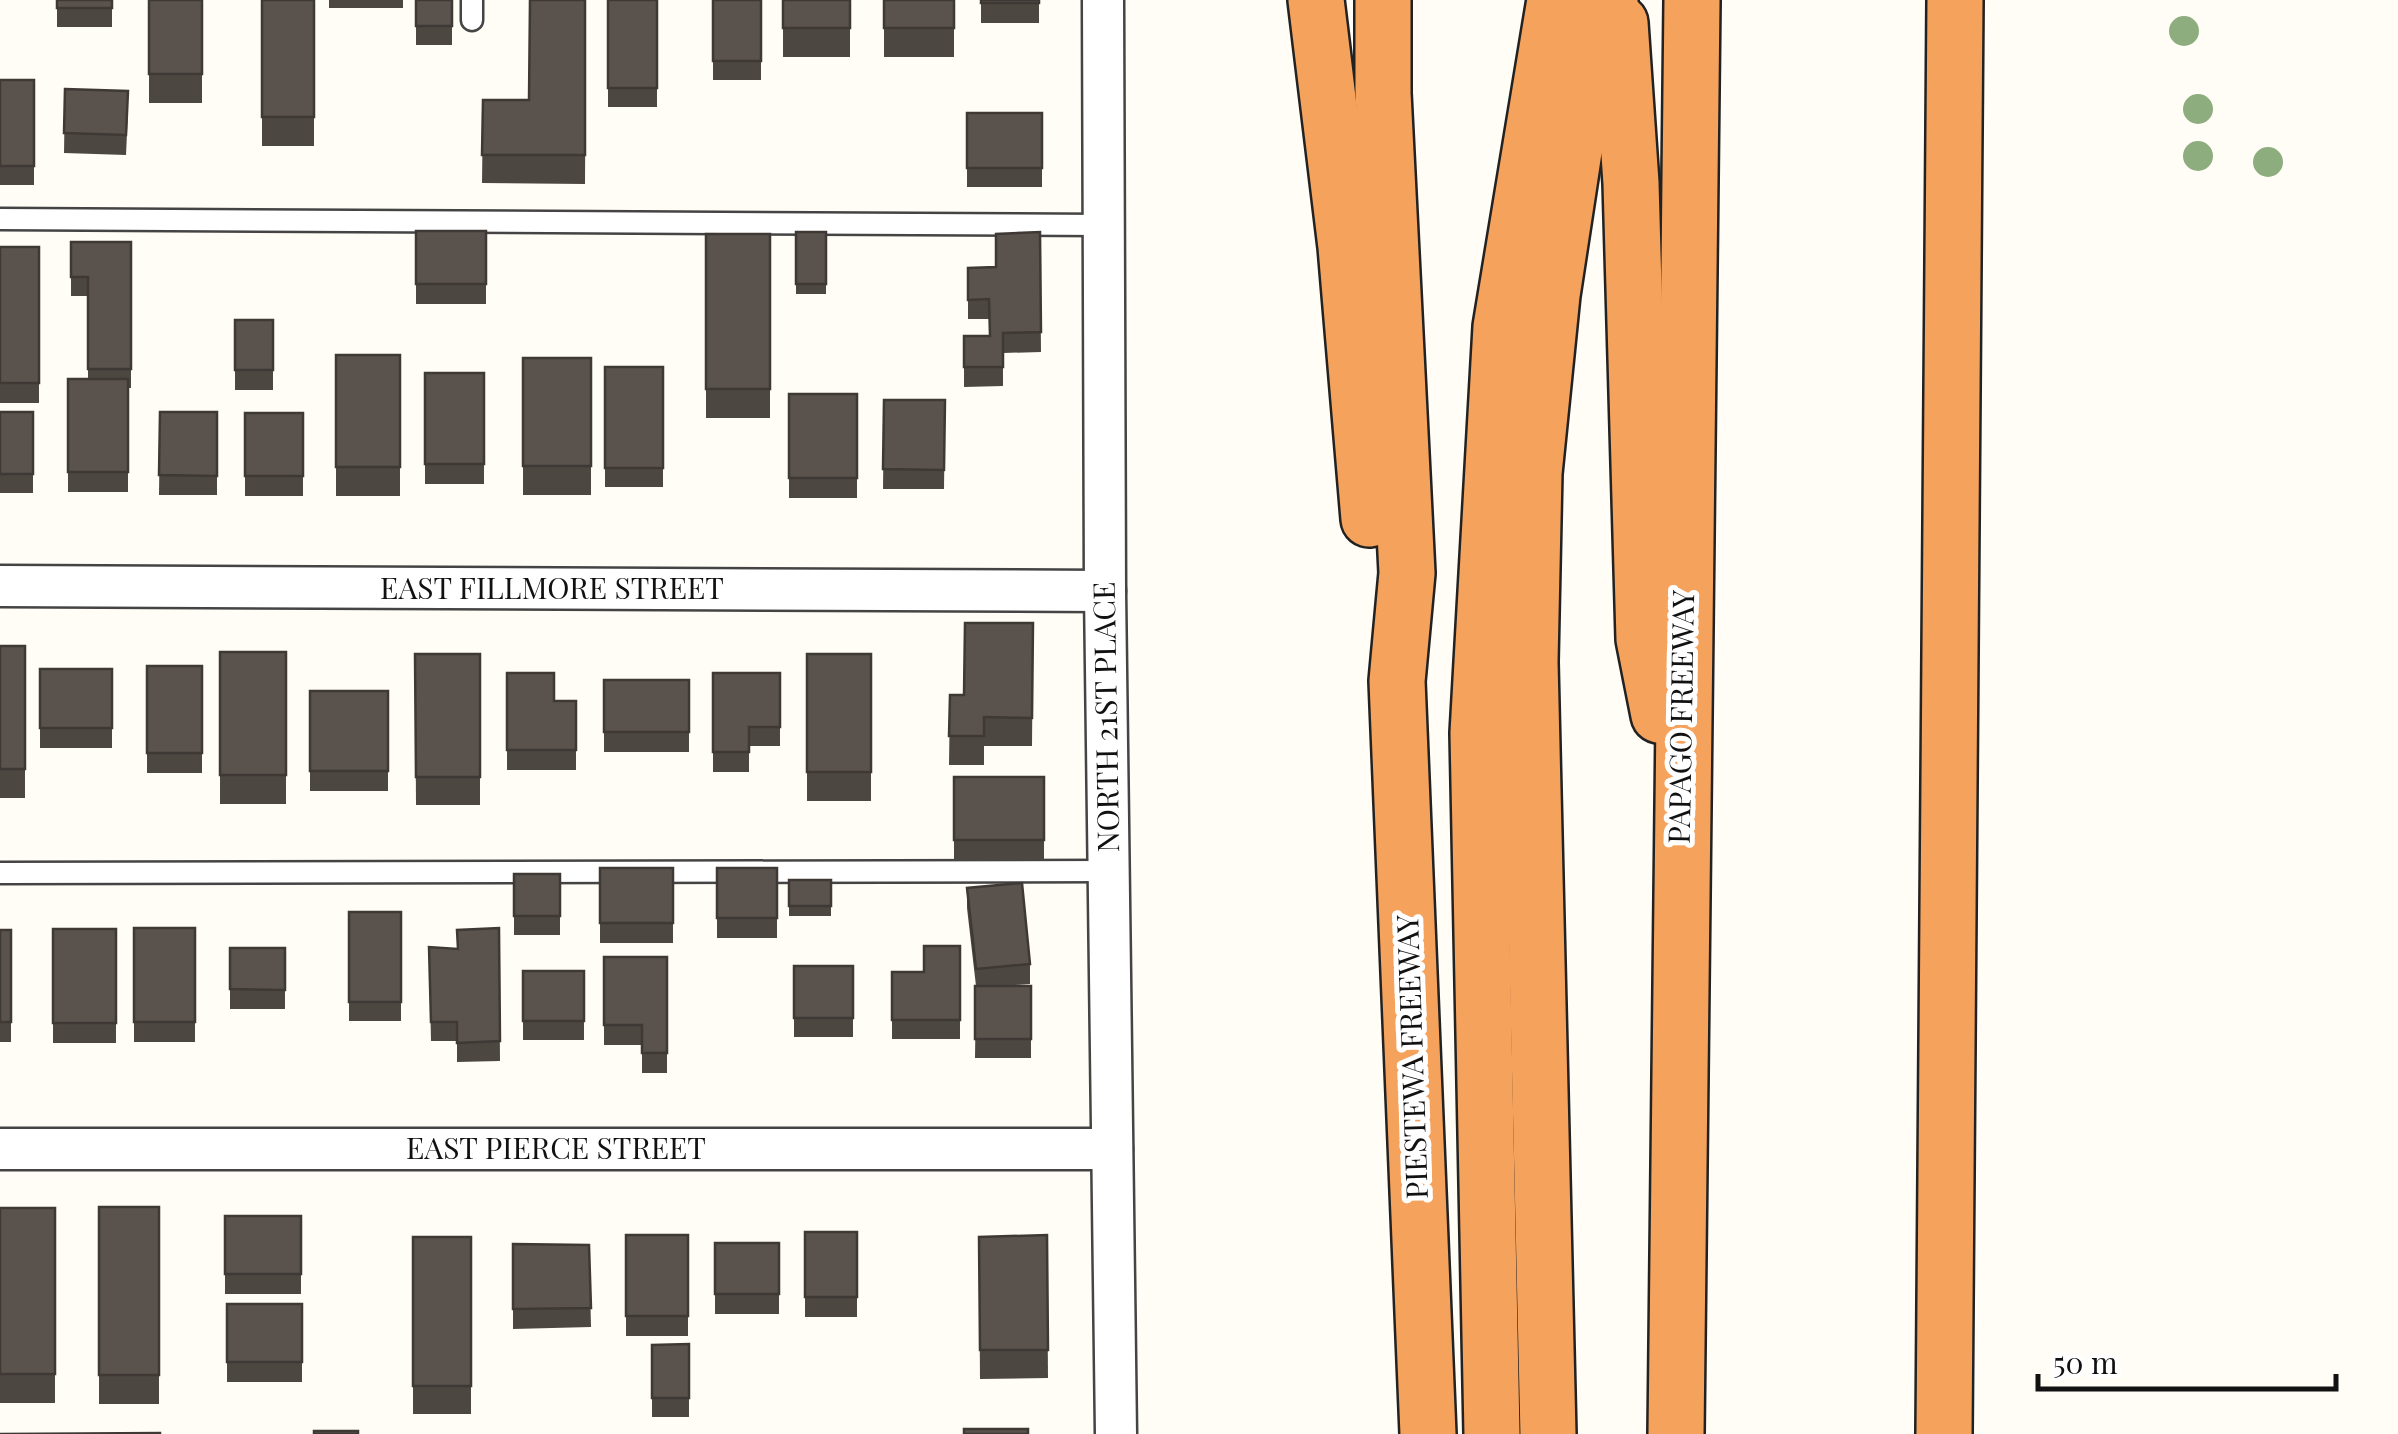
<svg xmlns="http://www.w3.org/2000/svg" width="2398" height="1434" viewBox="0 0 2398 1434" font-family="'Playfair Display',serif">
	<rect width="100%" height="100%" fill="#fffdf5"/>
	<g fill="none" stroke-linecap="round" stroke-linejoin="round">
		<g stroke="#444" stroke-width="25">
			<g id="lane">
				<path d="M472,20V0"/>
				<path d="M0,219L1104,225"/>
				<path d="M0,873L1109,871"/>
			</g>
		</g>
		<g stroke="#444" stroke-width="45">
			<g id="street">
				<path d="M1103,0L1105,591L1116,1434"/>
				<path d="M0,586L1105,591"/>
				<path d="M0,1149H1112"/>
			</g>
		</g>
		<g stroke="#222" stroke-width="60">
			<g id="highway">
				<path d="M1316,0L1346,247L1369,519"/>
				<path d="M1383,0V93L1407,573L1397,681L1428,1434"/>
				<path d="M1620,23L1631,183L1644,639L1659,715"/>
				<path d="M1492,1434L1478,733L1501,327L1555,0"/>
				<path d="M1548,1434L1530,662L1534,473L1552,295L1574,151L1610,0"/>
				<path d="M1676,1434L1692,0"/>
				<path d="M1944,1434L1955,0"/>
			</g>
		</g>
		<use href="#lane" stroke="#fff" stroke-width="20"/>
		<use href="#street" stroke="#fff" stroke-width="40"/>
		<use href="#highway" stroke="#f5a25d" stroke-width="55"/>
	</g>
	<g fill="#8dad7f">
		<circle cx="2184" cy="31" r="15"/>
		<circle cx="2198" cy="109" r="15"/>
		<circle cx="2198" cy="156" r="15"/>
		<circle cx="2268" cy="162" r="15"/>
	</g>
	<g fill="#4d4742">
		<rect x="57" y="0" width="55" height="27"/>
		<rect x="149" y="0" width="53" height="103"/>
		<rect x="262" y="0" width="52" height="146"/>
		<rect x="329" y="0" width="74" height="8"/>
		<rect x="416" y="0" width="36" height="45"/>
		<path d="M586,0L585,184L482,183L483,100H529Z"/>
		<rect x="608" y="0" width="49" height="107"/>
		<rect x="713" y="0" width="48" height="80"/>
		<rect x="783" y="0" width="67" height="57"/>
		<rect x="884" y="0" width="70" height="57"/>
		<rect x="981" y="0" width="58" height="23"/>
		<rect x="0" y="80" width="34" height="105"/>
		<path d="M65,89L128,111L126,155L64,153Z"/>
		<rect x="967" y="113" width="75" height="74"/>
		<rect x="416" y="231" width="70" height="73"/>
		<rect x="796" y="232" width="30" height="62"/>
		<path d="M1040,232L1041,352L1003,353V386L964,387V336H989V319H968V268L996,267Z"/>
		<rect x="706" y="234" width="64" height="184"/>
		<path d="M71,242H131V388H128V492H68V379H88V296H71Z"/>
		<rect x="0" y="247" width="39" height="156"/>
		<rect x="235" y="320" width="38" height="70"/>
		<rect x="336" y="355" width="64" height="141"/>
		<rect x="523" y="358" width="68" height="137"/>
		<rect x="605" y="367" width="58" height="120"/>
		<rect x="425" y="373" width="59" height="111"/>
		<rect x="789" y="394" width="68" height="104"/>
		<path d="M884,400H945L944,489H883Z"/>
		<rect x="0" y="412" width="33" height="81"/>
		<path d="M160,412H217V495H159Z"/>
		<rect x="245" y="413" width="58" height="83"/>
		<path d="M1033,623L1032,746H984V765H949L950,695H964Z"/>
		<rect x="0" y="646" width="25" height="152"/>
		<rect x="220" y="652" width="66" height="152"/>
		<path d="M415,654H480V805H416Z"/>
		<rect x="807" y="654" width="64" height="147"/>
		<rect x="147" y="666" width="55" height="107"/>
		<rect x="40" y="669" width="72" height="79"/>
		<path d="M507,673L554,701H576V770H507Z"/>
		<path d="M713,673H780V746H749V772H713Z"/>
		<rect x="604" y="680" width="85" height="72"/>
		<rect x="310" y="691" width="78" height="100"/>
		<rect x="954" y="777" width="90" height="83"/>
		<rect x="600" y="868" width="73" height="75"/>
		<rect x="717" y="868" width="60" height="70"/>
		<rect x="514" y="874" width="46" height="61"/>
		<rect x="789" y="880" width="42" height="36"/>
		<path d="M967,888L1030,964V984L1001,986H1031V1058H975L976,986L967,908Z"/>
		<rect x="349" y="912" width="52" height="109"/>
		<rect x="134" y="928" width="61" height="114"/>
		<path d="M499,928L500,1061L457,1062V1041H431L429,947L457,949V930Z"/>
		<rect x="53" y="929" width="63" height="114"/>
		<rect x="0" y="930" width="11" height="112"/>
		<path d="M960,946V1039H892V972H924Z"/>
		<rect x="230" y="948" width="55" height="61"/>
		<path d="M604,957H667V1073H642V1045H604Z"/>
		<rect x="794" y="966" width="59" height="71"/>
		<rect x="523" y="971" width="61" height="69"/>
		<rect x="99" y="1207" width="60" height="197"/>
		<rect x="0" y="1208" width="55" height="195"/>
		<rect x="225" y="1216" width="76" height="78"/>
		<rect x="805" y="1232" width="52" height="85"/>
		<rect x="626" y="1235" width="62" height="101"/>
		<path d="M1047,1235L1048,1378L980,1379L979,1237Z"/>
		<rect x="413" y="1237" width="58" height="177"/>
		<rect x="715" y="1243" width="64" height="71"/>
		<path d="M513,1244L589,1245L591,1327L513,1329Z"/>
		<rect x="227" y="1304" width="75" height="78"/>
		<path d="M689,1344V1417H652V1345Z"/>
	</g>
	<g fill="#5a524d" stroke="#3f3936" stroke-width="2.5">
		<rect x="57" y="0" width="55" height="8"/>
		<rect x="149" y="0" width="53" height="74"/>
		<rect x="262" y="0" width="52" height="117"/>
		<rect x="416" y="0" width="36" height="26"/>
		<path d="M530,0H585V155H482L483,100H529Z"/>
		<rect x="608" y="0" width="49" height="88"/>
		<rect x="713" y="0" width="48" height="61"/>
		<rect x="783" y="0" width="67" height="28"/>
		<rect x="884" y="0" width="70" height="28"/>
		<rect x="981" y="0" width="58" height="3"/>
		<rect x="0" y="80" width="34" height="86"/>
		<path d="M65,89L128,91L126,135L64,133Z"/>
		<rect x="967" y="113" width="75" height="55"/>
		<rect x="416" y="231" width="70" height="53"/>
		<rect x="796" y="232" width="30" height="52"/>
		<path d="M1040,232L1041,332L1003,333V367H964V336H990L989,299L968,300V268L996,267V234Z"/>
		<rect x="706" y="234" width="64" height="155"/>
		<path d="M71,242H131V369H88V277H71Z"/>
		<rect x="0" y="247" width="39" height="136"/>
		<rect x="235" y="320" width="38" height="50"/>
		<rect x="336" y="355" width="64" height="112"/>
		<rect x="523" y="358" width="68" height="108"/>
		<rect x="605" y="367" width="58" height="101"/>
		<rect x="425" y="373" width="59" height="91"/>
		<rect x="68" y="379" width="60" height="93"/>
		<rect x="789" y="394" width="68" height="84"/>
		<path d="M884,400H945L944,470L883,469Z"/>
		<rect x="0" y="412" width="33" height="62"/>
		<path d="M160,412H217V476L159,475Z"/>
		<rect x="245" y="413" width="58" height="63"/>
		<path d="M965,623H1033L1032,718L984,717V736H949L950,695H964Z"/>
		<rect x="0" y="646" width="25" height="123"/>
		<rect x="220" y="652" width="66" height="123"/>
		<path d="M415,654H480V777H416Z"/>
		<rect x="807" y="654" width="64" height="118"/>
		<rect x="147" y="666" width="55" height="87"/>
		<rect x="40" y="669" width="72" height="59"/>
		<path d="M507,673H554V701H576V750H507Z"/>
		<path d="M713,673H780V727H749V752H713Z"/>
		<rect x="604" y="680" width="85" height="52"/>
		<rect x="310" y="691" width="78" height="80"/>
		<rect x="954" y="777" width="90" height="63"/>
		<rect x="600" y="868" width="73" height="55"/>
		<rect x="717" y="868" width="60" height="50"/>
		<rect x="514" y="874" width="46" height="42"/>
		<rect x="789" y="880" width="42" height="26"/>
		<path d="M1022,883L1030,964L976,969L967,888Z"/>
		<rect x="349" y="912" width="52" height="90"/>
		<rect x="134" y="928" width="61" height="94"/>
		<path d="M499,928L500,1041L457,1043V1022H431L429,947L458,949L457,930Z"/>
		<rect x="53" y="929" width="63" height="94"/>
		<rect x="0" y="930" width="11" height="92"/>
		<path d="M924,946H960V1020H892V972H924Z"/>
		<path d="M230,948H285V990L230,989Z"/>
		<path d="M604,957H667V1053H642V1025H604Z"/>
		<rect x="794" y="966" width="59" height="52"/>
		<rect x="523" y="971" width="61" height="50"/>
		<rect x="975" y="986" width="56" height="53"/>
		<rect x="99" y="1207" width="60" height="168"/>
		<rect x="0" y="1208" width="55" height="166"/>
		<rect x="225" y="1216" width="76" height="58"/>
		<rect x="805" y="1232" width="52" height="65"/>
		<rect x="626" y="1235" width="62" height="81"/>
		<path d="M1047,1235L1048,1350H980L979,1237Z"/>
		<rect x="413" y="1237" width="58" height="149"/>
		<rect x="715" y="1243" width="64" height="51"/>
		<path d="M513,1244L589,1245L591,1308L513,1309Z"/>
		<rect x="227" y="1304" width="75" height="58"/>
		<path d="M689,1344V1398H652V1345Z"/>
		<rect x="964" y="1429" width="64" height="5"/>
		<rect x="314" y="1431" width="44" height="3"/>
		<path d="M160,1433V1434H0Z"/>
	</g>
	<g text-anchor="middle" stroke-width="10" stroke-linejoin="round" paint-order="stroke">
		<g font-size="30" fill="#111" stroke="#fff">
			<text x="552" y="599">EAST FILLMORE STREET</text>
			<text transform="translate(1107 717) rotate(-91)" y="10">NORTH 21ST PLACE</text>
			<text transform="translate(1682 717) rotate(-89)" y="10">PAPAGO FREEWAY</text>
			<text transform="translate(1413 1057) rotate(-92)" y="10">PIESTEWA FREEWAY</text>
			<text x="556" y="1159">EAST PIERCE STREET</text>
		</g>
	</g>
	<path d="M2038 1374v15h298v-15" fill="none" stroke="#111111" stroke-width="5"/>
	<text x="2053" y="1374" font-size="30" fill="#111111" stroke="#ffffff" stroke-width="8" paint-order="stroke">50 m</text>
</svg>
